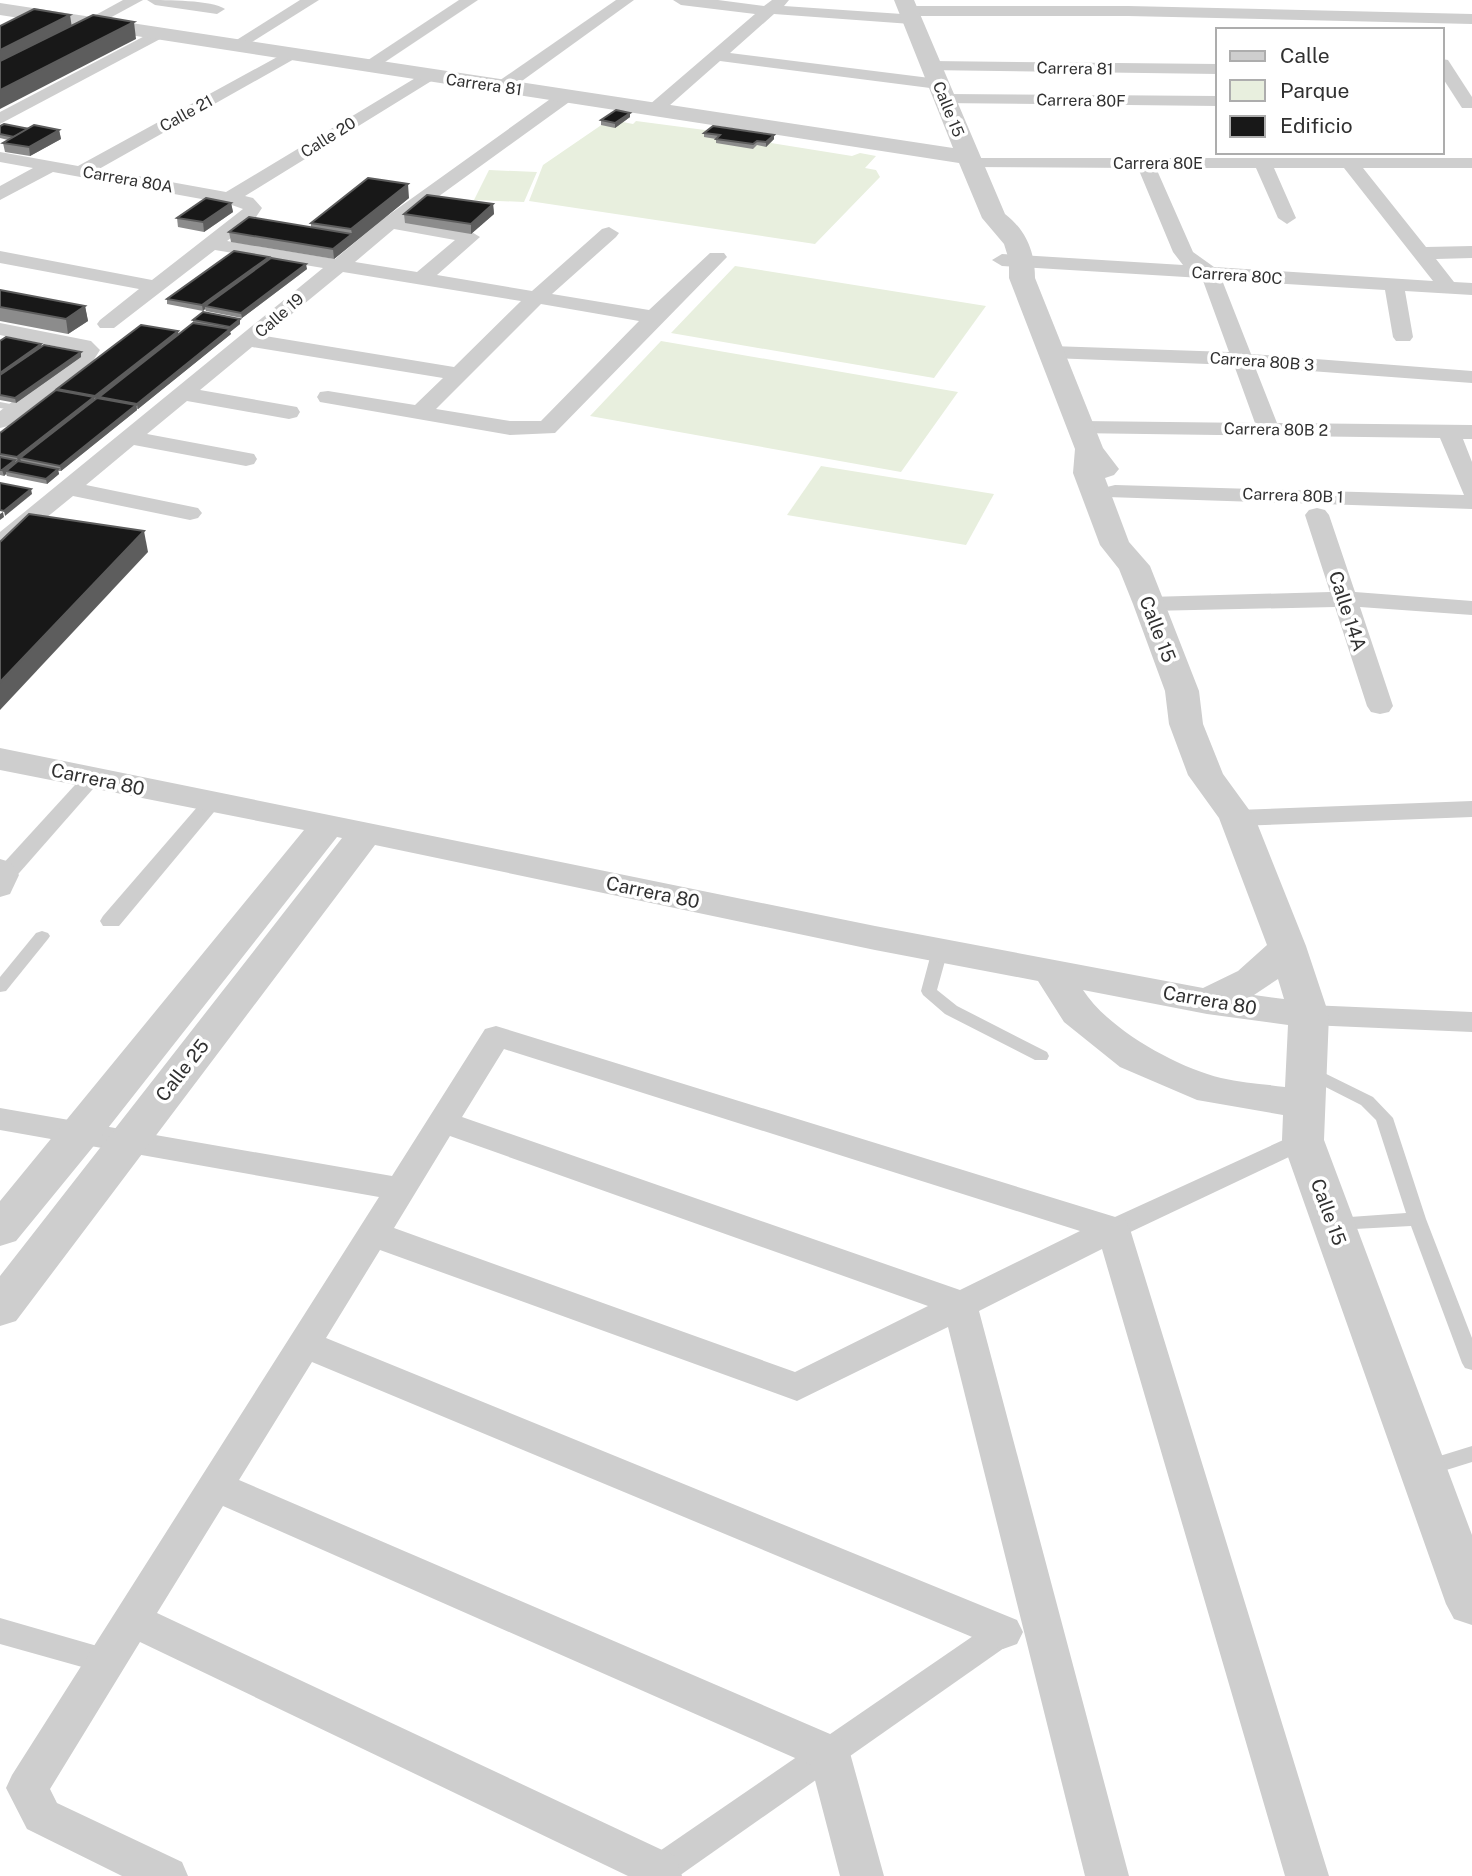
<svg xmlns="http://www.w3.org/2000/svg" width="1472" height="1876" viewBox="0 0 1472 1876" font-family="'Public Sans',sans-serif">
	<rect width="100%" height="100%" fill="#fff"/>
	<g fill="#e8efde">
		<path d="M616,115L630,117L623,122L633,124L636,121L774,139L771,143L852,156L860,153L876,156L865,168L876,170L880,177L815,244L529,201L543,165Z"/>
		<path d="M489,170L537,172L524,202L474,200Z"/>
		<path d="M735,266L986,306L934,378L671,333Z"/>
		<path d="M661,341L958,392L901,472L590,416Z"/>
		<path d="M821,466L994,494L966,545L787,515Z"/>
	</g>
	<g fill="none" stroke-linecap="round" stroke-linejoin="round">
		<g fill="#cecece" fill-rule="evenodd">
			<path d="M0,402L21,406L23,408L17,411L0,408Z"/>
			<path d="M42,931L48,933L50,936L48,939L6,991L0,992V977L36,933Z"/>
			<path d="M940,945L948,950L937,990L957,1006L1047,1052L1049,1056L1047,1060H1035L945,1014L923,995L921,991L932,950Z"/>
			<path d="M1308,1065L1373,1097L1393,1118L1426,1219L1472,1338V1370L1465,1368L1462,1363L1411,1226L1336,1230L1330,1228L1327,1224L1330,1220L1336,1218L1406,1213L1376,1120L1361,1105L1302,1075L1300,1071Z"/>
			<path d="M1472,1446V1462L1424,1477L1417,1475L1414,1469L1417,1463Z"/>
		</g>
		<g fill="#cecece" fill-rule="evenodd">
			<path d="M92,772L99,774L102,778L99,782L13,880L0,883V867L85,774Z"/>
			<path d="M212,796L219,798L223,802L219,806L119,926H103L100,921L103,916L205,798Z"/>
			<path d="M1303,1131L1312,1134L1316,1140L1312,1146L1122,1236L1113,1238L1104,1236L1100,1229L1104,1222Z"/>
			<path d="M0,1618L118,1652L123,1661L118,1670L107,1674L0,1644Z"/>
			<path d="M1003,1619L1014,1623L1018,1632L1014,1641L679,1876H646L643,1870L648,1859L992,1623Z"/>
		</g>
		<g fill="#cecece" fill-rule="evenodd">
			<path d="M123,0H143L95,26H83L81,23Z"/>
			<path d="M147,0C166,0 212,0 225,9L217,14L155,5Z"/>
			<path d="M300,0H319L241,49L235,51L227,46Z"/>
			<path d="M459,0H478L373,70H361L359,66Z"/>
			<path d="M616,0H634L508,91H496L494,87L496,83Z"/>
			<path d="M673,0H718L764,6L772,0H789L784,6L902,14L900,11L902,8L908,6H1128L1472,14V24L1128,16H917L919,19L917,22L911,24L774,14L730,53L938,79L946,84L938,89L720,61L661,113H649L646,109L649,105L755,14L681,5Z"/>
			<path d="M158,29L164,31L166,34L164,37L0,124V112Z"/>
			<path d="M290,50L298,55L296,58L99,169L226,192L427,71L435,76L433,80L245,196L253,198L262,208L254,220L227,241L335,259L383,219L560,92L566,91L575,96L572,100L406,220L470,231L480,237L437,275L532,291L602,229L609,227L619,233L616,237L552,294L649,310L710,253H724L727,257L555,433L510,435L320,402L317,397L320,392L328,391L415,405L443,378L252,347L200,390L297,407L300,412L297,417L289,419L187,401L147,434L254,454L257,459L254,464L246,466L134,445L86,485L198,508L202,513L198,518L190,520L73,496L8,549L0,551V532L323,268L215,250L114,328H100L97,324L100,320L139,289L0,263V251L152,280L243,209L229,204L53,172L0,200V186L33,168L0,162V152L78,166ZM394,229L455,240L417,272L355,262ZM343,272L521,301L454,367L265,336ZM541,304L639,321L541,421H510L436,409Z"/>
			<path d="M1442,59L1448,60L1472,97V108H1462L1442,77Z"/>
			<path d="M931,61L1218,64V74L925,70L923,66Z"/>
			<path d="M945,94L1218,96V106L939,103L936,99L939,95Z"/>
			<path d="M971,158H1472V168H1363L1426,247L1472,246V258L1436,259L1454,282L1472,283V295L1405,291L1413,337L1410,341H1396L1393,337L1385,290L1222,280L1251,354L1472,371V383L1255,367L1277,423L1472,425V439H1463L1472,462V509L1107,497L1103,492L1107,487L1115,485L1464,495L1440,438L1073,433L1070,428L1073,423L1081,421L1255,423L1234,365L1051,358L1044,356L1041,352L1044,348L1051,346L1229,352L1202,278L1002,266L992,260L1002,254L1183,265L1173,252L1138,168L965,167L962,163L965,159ZM1156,168H1256L1278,218L1287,224L1296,218L1274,168H1344L1433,281L1214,267L1193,252Z"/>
			<path d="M0,323L91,341L100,350L93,361L8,426L0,428V411L79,351L0,335Z"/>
			<path d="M1317,508L1325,510L1329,515L1355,592L1472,601V615L1360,607L1393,706L1389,712L1380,714L1371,712L1367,706L1335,607L1149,611L1140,609L1137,604L1140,599L1149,597L1330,592L1305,515L1309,510Z"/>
			<path d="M1472,801V817L1237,826L1227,824L1223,818L1227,812L1237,810Z"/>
			<path d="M0,859L10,862L19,875L10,894L0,897Z"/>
			<path d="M1309,1005L1472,1012V1032L1309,1025L1298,1022L1294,1015L1298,1008Z"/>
			<path d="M496,1026L1125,1220L1130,1229L1329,1876H1285L1102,1249L979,1311L1129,1876H1085L948,1327L797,1401L380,1250L326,1338L1017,1620L1023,1632L1017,1644L1003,1649L989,1644L312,1362L239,1480L844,1740L850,1753L884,1876H840L811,1765L223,1506L157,1613L675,1856L682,1876H628L140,1642L50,1789L57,1803L182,1862L188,1876H122L27,1829L6,1788L12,1775L379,1197L0,1130V1108L392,1176L485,1029ZM504,1049L1080,1231L960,1290L462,1117ZM450,1136L928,1306L795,1372L394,1228Z"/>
		</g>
		<path fill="#cecece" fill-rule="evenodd" d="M894,0H914L1005,214C1026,230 1035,252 1035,278L1103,448L1119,469L1114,475L1105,478L1129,542L1150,566L1165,604L1199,691L1203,724L1223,774L1255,818L1306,946L1329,1015L1324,1140L1472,1535V1625L1454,1619L1446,1604L1282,1140L1283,1115L1197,1100L1120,1067L1064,1022L1038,981L875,950L375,845L16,1321L0,1326V1276L342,838L337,837L97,1142L16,1241L0,1246V1201L304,830L0,770V748L875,926L1203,988L1238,971L1267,945L1219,818L1188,775L1169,724L1165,691L1133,604L1119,569L1100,545L1073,473L1075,449L1009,278V260L1004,244L982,218L959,163L0,15V3L953,148ZM1278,979L1284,999L1254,995ZM1083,990L1207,1014L1288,1025L1285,1087C1264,1084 1242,1083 1221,1078C1176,1067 1108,1029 1083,990Z"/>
	</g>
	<g fill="#8c8c8c">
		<path d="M630,113V117L615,128L601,125V120Z"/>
		<path d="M0,126L59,130L61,139L30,156L5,152L3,143L8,140L0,138Z"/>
		<path d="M704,133L774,139L766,147L757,145L753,149L716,143V139L704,137Z"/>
		<path d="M409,198L334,259L231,242L229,232L311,227V223Z"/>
		<path d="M231,203L233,212L204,232L178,227L177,218Z"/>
		<path d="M493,204L494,214L471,234L405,223L404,214Z"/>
		<path d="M269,257V259L307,269L242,318L206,311L205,309L203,311L167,304V299Z"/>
		<path d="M0,290L85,306L88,321L68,334L0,321Z"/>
		<path d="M240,319V324L230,332L231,334L138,409H137V410L61,471H58L59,474L47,484L7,476L6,474L4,476L0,475V433L58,390L57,389L179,334L193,323V320Z"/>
		<path d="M0,341L41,344L42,347L81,352V357L16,403L0,400Z"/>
	</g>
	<g fill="#5d5d5d">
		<path d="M70,15L72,28L0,64V50Z"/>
		<path d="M134,22L136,39L0,109V90Z"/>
		<path d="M630,113V117L615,128V123Z"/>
		<path d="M59,130L61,139L30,156L29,147Z"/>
		<path d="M774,135V139L766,147V142Z"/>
		<path d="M408,184L409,198L334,259L333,249L352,234L351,229Z"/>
		<path d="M231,203L233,212L204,232L203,222Z"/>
		<path d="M493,204L494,214L471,234V224Z"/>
		<path d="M269,257V262L205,306V309L203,311L202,305Z"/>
		<path d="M306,264L307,269L242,318L241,313Z"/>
		<path d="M85,306L88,321L68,334L66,319Z"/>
		<path d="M240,319V324L230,332L231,334L138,409L137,404L230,329V327Z"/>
		<path d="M178,331L179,336L99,397V399L96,401L95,396Z"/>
		<path d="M41,344L42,349L0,379V373Z"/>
		<path d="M81,352V357L16,403L15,398Z"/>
		<path d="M94,397L95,403L20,458L21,461L18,463L17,457Z"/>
		<path d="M136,405L137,410L61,471L60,466Z"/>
		<path d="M15,460L16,466L6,471V474L4,476L2,470Z"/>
		<path d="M58,469L59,474L47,484L46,479Z"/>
		<path d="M31,489L32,494L5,516L4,511Z"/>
		<path d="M3,512L4,517L0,520V514Z"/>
		<path d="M144,531L148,552L0,710V682Z"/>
	</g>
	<g fill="#181818" stroke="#5d5d5d" stroke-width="2">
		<path d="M34,9L70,15L0,50V26Z"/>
		<path d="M93,15L134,22L0,90V61Z"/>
		<path d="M616,110L630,113L615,123L601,120Z"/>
		<path d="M4,124L29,129L14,137L0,134V126Z"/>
		<path d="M34,125L59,130L29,147L3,143Z"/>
		<path d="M713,126L774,135L766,142L757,141L753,144L716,139L720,135L704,133Z"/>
		<path d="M368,178L408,184L351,229L311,223Z"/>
		<path d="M427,195L493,204L471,224L404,214Z"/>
		<path d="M206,198L231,203L203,222L177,218Z"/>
		<path d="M249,217L352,234L333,249L229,232Z"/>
		<path d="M234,251L269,257L202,305L167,299Z"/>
		<path d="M271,258L306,264L241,313L205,306Z"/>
		<path d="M0,290L85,306L66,319L0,307Z"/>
		<path d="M203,312L240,319L230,327L193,320Z"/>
		<path d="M193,323L230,329L137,404L99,397Z"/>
		<path d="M141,325L178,331L95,396L57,389Z"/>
		<path d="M6,337L41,344L0,373V341Z"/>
		<path d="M44,345L81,352L15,398L0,395V375Z"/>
		<path d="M56,390L94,397L17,457L0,454V433Z"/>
		<path d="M97,398L136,405L60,466L20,458Z"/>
		<path d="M0,457L15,460L2,470H0Z"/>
		<path d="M18,461L58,469L46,479L6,471Z"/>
		<path d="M0,483L31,489L4,511L0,510Z"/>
		<path d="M29,514L144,531L0,682V542Z"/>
	</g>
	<g text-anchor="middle" stroke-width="7" stroke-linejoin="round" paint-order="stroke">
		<g font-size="16" fill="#313131" stroke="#fff">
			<text transform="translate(1075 68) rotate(1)" y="6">Carrera 81</text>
			<text transform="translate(484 84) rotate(8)" y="6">Carrera 81</text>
			<text transform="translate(1081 100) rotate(1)" y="6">Carrera 80F</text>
			<text transform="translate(949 109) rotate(68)" y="6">Calle 15</text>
			<text transform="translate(186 113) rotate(-29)" y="6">Calle 21</text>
			<text transform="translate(328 137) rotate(-32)" y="6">Calle 20</text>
			<text x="1158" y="169">Carrera 80E</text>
			<text transform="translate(128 179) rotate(10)" y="6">Carrera 80A</text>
			<text transform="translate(1237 275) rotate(4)" y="6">Carrera 80C</text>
			<text transform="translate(279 315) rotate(-41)" y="6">Calle 19</text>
			<text transform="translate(1262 361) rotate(4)" y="6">Carrera 80B 3</text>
			<text transform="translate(1276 429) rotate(1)" y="6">Carrera 80B 2</text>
			<text transform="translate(1293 495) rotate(2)" y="6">Carrera 80B 1</text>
		</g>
		<g font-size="19" fill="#313131" stroke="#fff">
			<text transform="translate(1348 611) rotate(72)" y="7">Calle 14A</text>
			<text transform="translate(1158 629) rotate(69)" y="7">Calle 15</text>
			<text transform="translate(98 779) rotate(12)" y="7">Carrera 80</text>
			<text transform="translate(653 892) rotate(12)" y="7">Carrera 80</text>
			<text transform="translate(1210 1000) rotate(10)" y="7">Carrera 80</text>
			<text transform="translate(182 1070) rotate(-52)" y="7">Calle 25</text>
			<text transform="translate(1329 1212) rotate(70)" y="7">Calle 15</text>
		</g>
	</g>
	<rect x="1216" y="28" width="228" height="126" fill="#ffffff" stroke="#adadad" stroke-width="2"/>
	<rect x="1230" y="51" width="35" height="10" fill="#cecece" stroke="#adadad" stroke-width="2"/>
	<text x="1280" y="63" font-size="21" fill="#313131">Calle</text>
	<rect x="1230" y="80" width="35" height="21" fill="#e8efde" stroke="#adadad" stroke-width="2"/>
	<text x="1280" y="98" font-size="21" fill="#313131">Parque</text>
	<rect x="1230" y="116" width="35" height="21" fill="#181818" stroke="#adadad" stroke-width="2"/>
	<text x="1280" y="133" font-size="21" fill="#313131">Edificio</text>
</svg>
